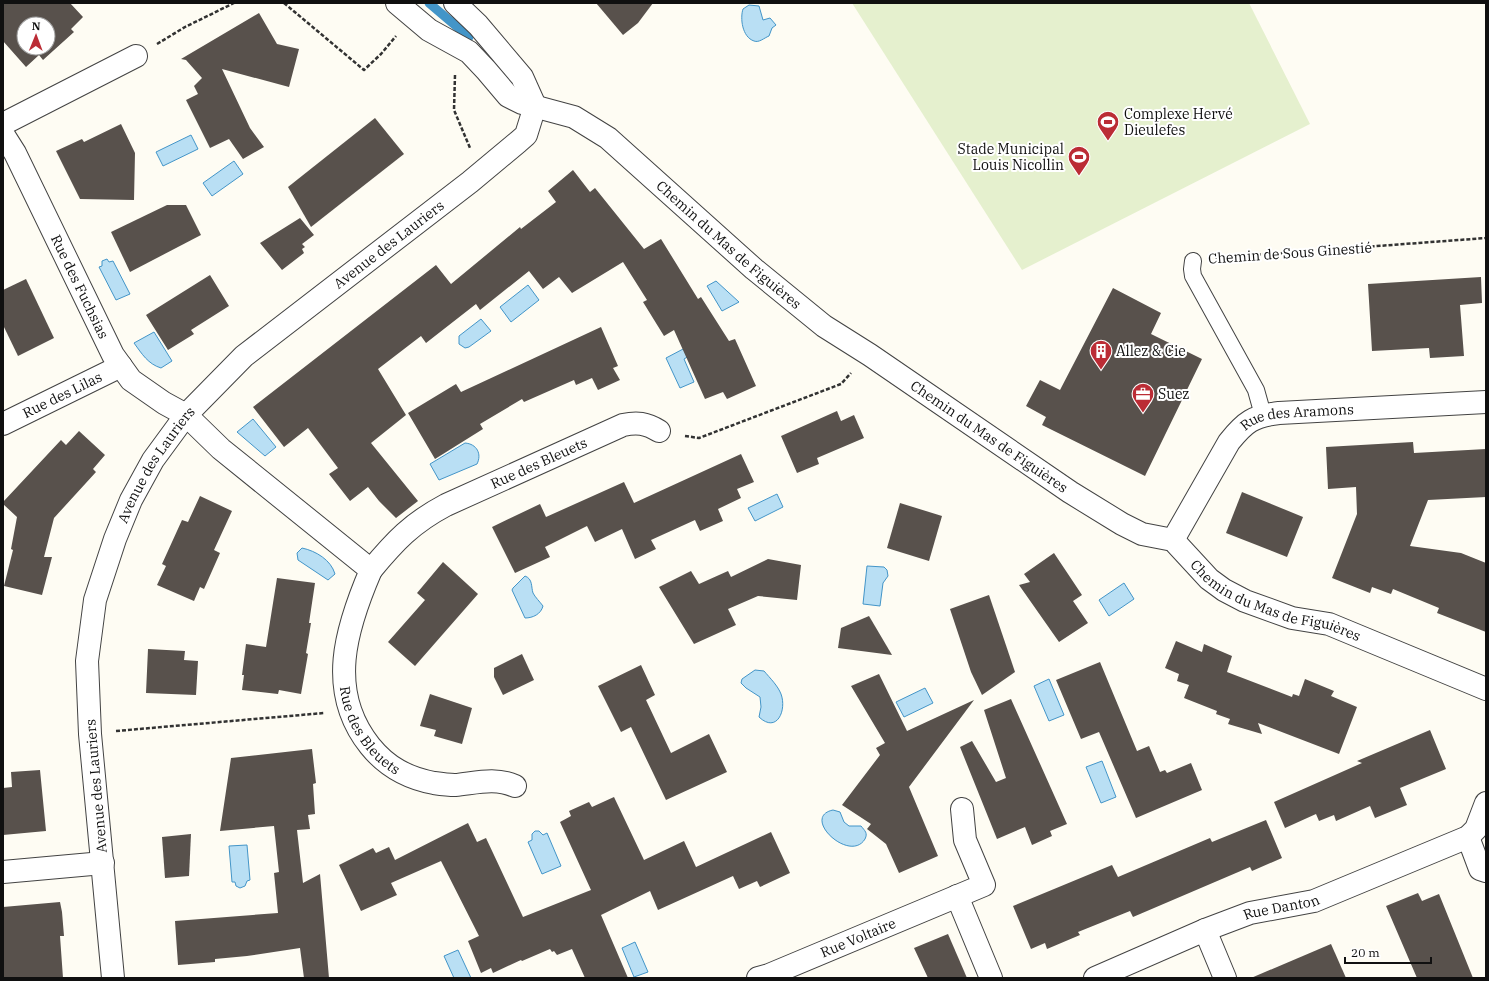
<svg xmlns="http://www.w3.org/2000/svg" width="1489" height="981" viewBox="0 0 1489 981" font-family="'IBM Plex Serif',serif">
	<rect width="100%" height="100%" fill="#fefcf3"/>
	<path fill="#e5f0ce" d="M852,3H1249L1310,124L1022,270Z"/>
	<g fill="#b9dff4" stroke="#4395c8">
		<path d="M749,5L759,6L763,20L770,18L776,25L772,28L769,36C764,38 759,43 754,41C742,37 740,18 743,9Z"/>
		<path d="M191,135L198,149L163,166L156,152Z"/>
		<path d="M234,161L243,174L212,196L203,183Z"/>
		<path d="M107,259L109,262L113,261L130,294L116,300L99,267L102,266V261Z"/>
		<path d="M716,281L739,302L722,311L707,286Z"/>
		<path d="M528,285L539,300L511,322L500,307Z"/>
		<path d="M481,319L491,331L469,347L465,348L459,344V336Z"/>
		<path d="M154,332L172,361L161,368C148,364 142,354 134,343Z"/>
		<path d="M685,348L689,356L684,359L694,382L680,388L666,358Z"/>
		<path d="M253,419L276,447L265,456L237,432Z"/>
		<path d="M465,443C477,444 482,454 477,464L439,480L430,464Z"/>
		<path d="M777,494L783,507L755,521L748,508Z"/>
		<path d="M302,548C316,551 331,560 335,574L328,580L298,560L297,553Z"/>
		<path d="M867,566L884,567L887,570L888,576L883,583L880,606L863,604Z"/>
		<path d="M525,576C533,579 531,587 533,593C535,597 540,602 543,606C541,614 533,618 525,618L512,590L513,588Z"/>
		<path d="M1124,583L1134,599L1109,616L1099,600Z"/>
		<path d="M755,670L764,671C770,678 778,686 781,694C787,710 777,734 759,717L761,707L760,697L746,688L741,683L742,679Z"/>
		<path d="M1049,679L1064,715L1049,721L1034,686Z"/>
		<path d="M925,688L933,703L904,717L896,702Z"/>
		<path d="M1102,761L1116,797L1101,803L1086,767Z"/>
		<path d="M833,810L840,812L844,822L849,826H861C865,831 868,833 865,839C850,864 800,817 833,810Z"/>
		<path d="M535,831H539L543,835L547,833L561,866L542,874L528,842L532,840V834Z"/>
		<path d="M247,845L250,880L247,881L245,886L240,888L236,886L235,882H232L229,846Z"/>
		<path d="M635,942L648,972L634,977L622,948Z"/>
		<path d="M458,950L471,978H454L444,956Z"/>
	</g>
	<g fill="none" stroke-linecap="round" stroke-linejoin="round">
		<path stroke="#4395c8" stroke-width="9" d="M429,3L469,37"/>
	</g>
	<g fill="#58514c" fill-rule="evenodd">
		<path d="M3,3H70L83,17L71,29L74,32L43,60L39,55L26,67L3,41ZM24,24H48V48H24Z"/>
		<path d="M596,3H653L638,23L623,35Z"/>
		<path d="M259,13L277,44L299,49L289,87L222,69L250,128L264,147L243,159L229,139L210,148L186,100L198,94L194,86L202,78L186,60L181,59Z"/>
		<path d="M375,118L404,154L311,227L288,187Z"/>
		<path d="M121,124L135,153L134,200L80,199L56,151L82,139L84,142Z"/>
		<path d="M573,170L590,192L595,188L644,249L661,239L698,299L701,297L729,341L735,339L756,386L727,399L723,392L705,399L674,330L664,336L643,302L647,300L623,262L572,293L559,277L543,289L529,271L480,310L476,304L426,343L421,336L378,369L406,415L371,443L418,501L396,518L379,501L368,487L350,501L329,474L338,468L308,428L284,447L253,407L436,265L451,284L520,227L521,229L556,202L548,191Z"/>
		<path d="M167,205H186L201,235L130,272L111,232Z"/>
		<path d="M300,218L314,235L302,244L305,247L302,249L304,253L282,270L260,243Z"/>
		<path d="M210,275L229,306L191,330L194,334L168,350L146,315Z"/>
		<path d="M1481,277L1482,303L1460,305L1464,356L1430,358L1429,348L1372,351L1368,284Z"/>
		<path d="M26,279L54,338L18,356L3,325V290Z"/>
		<path d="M1113,288L1161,313L1151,334L1202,359L1145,476L1042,425L1046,417L1026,406L1040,380L1060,390Z"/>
		<path d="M601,327L618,366L613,368L620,380L598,390L592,378L576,385L574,380L524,402L522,399L480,424L483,429L435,459L408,413L456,384L461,392Z"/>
		<path d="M837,411L841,421L854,415L864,438L817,458L819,464L797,473L781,436Z"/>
		<path d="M79,431L105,455L93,469L96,472L54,518L44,557H52L42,595L4,586L13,550L11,549L17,517L3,504V502L61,440L66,445Z"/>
		<path d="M1413,442L1414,453L1486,449V497L1428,500L1410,546L1461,553L1486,563V632L1437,613L1439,608L1393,589L1391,594L1372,587L1370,593L1332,578L1357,514L1356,487L1328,489L1326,447Z"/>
		<path d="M741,454L754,482L737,489L741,498L718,509L723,521L700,531L695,520L651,540L656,549L635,559L622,529L595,542L587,526L545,547L550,557L515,573L492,527L540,504L546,517L624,482L634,503Z"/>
		<path d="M1242,492L1303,517L1287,557L1226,533Z"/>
		<path d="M200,496L232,511L214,550L220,553L204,589L200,587L194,601L157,585L166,566L162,564L182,520L188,522Z"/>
		<path d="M900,503L942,516L929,561L887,548Z"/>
		<path d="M1054,553L1082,595L1073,601L1088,623L1059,642L1019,585L1030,582L1024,574Z"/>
		<path d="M768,559L801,565L797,600L758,596L728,609L736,625L694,644L659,587L691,571L699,584L728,571L731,577Z"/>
		<path d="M443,562L478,594L415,666L388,642L425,600L417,593Z"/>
		<path d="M277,578L315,583L309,623H311L306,653L308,654L301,694L279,690L278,694L242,690L244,675H242L246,644L266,647Z"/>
		<path d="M989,595L1015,672L982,695L971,672L950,609Z"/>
		<path d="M869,616L892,655L838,648L841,628Z"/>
		<path d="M1176,641L1202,652L1204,644L1232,656L1227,672L1292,697L1293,694L1299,696L1305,679L1334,691L1331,696L1357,707L1339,754L1258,723L1262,734L1228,724L1230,719L1216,714L1217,711L1184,698L1189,685L1177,681L1179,674L1165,668Z"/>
		<path d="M148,649L185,651L184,660L198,661L196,695L146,693Z"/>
		<path d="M522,654L534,680L503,695L494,677V668Z"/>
		<path d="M1100,662L1137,751L1149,746L1160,772L1165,770L1167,773L1191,763L1202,790L1136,818L1099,732L1081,739L1056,680Z"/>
		<path d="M641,665L655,695L646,700L671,753L709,734L727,772L666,800L631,727L621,732L598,686Z"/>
		<path d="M879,674L907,731L974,700L909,787L938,856L899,873L886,844L867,829L871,824L842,805L880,755L876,748L885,743L851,686Z"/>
		<path d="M430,694L472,708L462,744L434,736L436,730L420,726Z"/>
		<path d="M1011,699L1067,824L1050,831L1052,836L1032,845L1025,827L997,839L960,747L972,741L996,782L1006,778L984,710Z"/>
		<path d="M1430,730L1446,769L1400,788L1407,805L1375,818L1370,806L1336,821L1334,815L1319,821L1316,814L1285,828L1274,802L1362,763L1357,761Z"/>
		<path d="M312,749L316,783L313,784L315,814L308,815L310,829L297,830L303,883L320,874L329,978H304L300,948L247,956L215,959V962L178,965L175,921L278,913L274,873L279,872L274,826L220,831L231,758Z"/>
		<path d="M40,770L46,831L3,835V788L12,787L11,772Z"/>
		<path d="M614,797L644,860L684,841L696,867L771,832L790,873L760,887L757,881L739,889L733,876L658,910L650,891L601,915L628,978H585L572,949L557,955L554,951L552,952L550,949L522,961L521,960L493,973L491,968L481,973L468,941L479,936L441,861L391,883L397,895L361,911L339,865L373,848L376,853L389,847L395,860L468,823L477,842L486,838L523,917L591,890L560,822L571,816L569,811L589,802L592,807Z"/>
		<path d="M1266,820L1282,858L1252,871L1250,867L1133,917L1130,911L1078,932L1080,935L1047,949L1045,943L1031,949L1013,906L1112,865L1118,877L1210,838L1212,842Z"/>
		<path d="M191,834L189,876L165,878L162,837Z"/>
		<path d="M1418,893L1422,901L1439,894L1473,978H1417L1386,906Z"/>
		<path d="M60,902L62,912L64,936H60L63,978H3V907Z"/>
		<path d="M948,934L967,978H928L914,948Z"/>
		<path d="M1331,944L1346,978H1251Z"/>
	</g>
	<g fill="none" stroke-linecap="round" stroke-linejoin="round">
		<g stroke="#434343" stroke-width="18">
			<path id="service" d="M1193,261L1192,269L1193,276L1256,390L1263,415"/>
		</g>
		<g stroke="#434343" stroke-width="24">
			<g id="minor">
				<path id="s1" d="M397,3L429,30L469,52L486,70L508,96L522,103L574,117L608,138L754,269L824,326L870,355L1070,492L1122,524L1142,534L1173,540L1209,579L1224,590L1245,601L1292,618L1329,624L1486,689"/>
				<path d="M455,3L478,25L522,77L535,106"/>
				<path d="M3,124L136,56"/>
				<path id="s2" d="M3,134L15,153L113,355L131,380L164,403L186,415L221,449L371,570C346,628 326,691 370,746C387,767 407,778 434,783C441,784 449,785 455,785C476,783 495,777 515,786"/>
				<path id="s3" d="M3,424L121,366"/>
				<path id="s4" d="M1173,540L1229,442C1245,422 1253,416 1279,413L1486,402"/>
				<path id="s5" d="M371,570C395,541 412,523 446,505L623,425C637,422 646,423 659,431"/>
				<path d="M1468,837L1480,869L1486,871"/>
				<path d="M3,872L103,863"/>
				<path d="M957,896L991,978"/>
				<path d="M1205,930L1225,978"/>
				<path id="s6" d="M113,978L90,734L87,661L95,600L115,539L131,500L153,460L186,415L244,356L470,182L518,142L526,135L535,106"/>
				<path id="s7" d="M758,978L769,975L984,885L965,840L962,809"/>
				<path id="s8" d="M1095,978L1205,930L1250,913L1314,901L1468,837L1476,829L1486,803"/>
			</g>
		</g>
		<g stroke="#323232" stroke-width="2.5" stroke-dasharray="4 2" stroke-linecap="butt">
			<path d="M284,3L364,70L381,54L396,36"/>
			<path d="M157,44L185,27L234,3"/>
			<path d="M455,75L454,110L470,148"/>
			<path d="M1215,258L1486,238"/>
			<path d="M685,436L699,438L841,384L851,373"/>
			<path d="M116,731L324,713"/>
		</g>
		<use href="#service" stroke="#fff" stroke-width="16"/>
		<use href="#minor" stroke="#fff" stroke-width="22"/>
	</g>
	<defs>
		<g id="stadium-pin" transform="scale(1.15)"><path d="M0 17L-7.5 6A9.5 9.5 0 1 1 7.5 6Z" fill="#bb2c35" stroke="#fff"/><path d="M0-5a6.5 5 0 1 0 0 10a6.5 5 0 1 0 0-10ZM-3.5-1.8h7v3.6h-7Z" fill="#fff"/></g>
		<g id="building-pin" transform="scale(1.15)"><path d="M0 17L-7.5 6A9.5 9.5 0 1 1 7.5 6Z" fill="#bb2c35" stroke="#fff"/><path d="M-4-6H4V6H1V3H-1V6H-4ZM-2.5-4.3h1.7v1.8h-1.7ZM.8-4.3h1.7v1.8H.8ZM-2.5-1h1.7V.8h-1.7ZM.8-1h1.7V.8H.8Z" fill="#fff"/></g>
		<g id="office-pin" transform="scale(1.15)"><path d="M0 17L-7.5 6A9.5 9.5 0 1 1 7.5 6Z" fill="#bb2c35" stroke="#fff"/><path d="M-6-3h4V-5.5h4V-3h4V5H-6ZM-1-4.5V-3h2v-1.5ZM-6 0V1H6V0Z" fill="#fff"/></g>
	</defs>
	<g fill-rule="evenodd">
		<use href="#stadium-pin" x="1108" y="122"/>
		<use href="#stadium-pin" x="1079" y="157"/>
		<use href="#building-pin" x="1101" y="351"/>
		<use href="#office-pin" x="1143" y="394"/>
	</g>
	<g text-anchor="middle" stroke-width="4" stroke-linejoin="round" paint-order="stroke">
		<g font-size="14" fill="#101010" stroke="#fff" text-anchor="start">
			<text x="1124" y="119">Complexe Hervé<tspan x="1124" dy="16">Dieulefes</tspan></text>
			<text x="1064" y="154" text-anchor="end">Stade Municipal<tspan x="1064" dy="16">Louis Nicollin</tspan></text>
			<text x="1116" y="356">Allez &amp; Cie</text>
			<text x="1158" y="399">Suez</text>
		</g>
		<g font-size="14" fill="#101010" stroke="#fff">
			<text dy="5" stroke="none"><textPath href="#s6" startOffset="853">Avenue des Lauriers</textPath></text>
			<text dy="5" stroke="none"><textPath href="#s1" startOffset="417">Chemin du Mas de Figuières</textPath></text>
			<text transform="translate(1290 253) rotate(-4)" y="5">Chemin de Sous Ginestié</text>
			<text dy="5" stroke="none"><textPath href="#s2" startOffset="171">Rue des Fuchsias</textPath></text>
			<text dy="5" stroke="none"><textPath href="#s3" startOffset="66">Rue des Lilas</textPath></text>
			<text dy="5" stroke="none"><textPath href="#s4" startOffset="190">Rue des Aramons</textPath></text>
			<text dy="5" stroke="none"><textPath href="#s1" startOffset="741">Chemin du Mas de Figuières</textPath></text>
			<text dy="5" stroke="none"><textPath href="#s5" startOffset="202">Rue des Bleuets</textPath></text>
			<text dy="5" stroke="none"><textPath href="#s6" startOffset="529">Avenue des Lauriers</textPath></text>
			<text dy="5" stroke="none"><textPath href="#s1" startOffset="1077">Chemin du Mas de Figuières</textPath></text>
			<text dy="5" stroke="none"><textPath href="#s2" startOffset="757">Rue des Bleuets</textPath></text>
			<text transform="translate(96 786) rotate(-95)" y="5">Avenue des Lauriers</text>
			<text dy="5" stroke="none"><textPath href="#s8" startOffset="200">Rue Danton</textPath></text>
			<text dy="5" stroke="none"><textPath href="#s7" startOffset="108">Rue Voltaire</textPath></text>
		</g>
	</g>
	<rect width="1489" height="981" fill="none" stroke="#101010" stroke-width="8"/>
	<g transform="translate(36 36) rotate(1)"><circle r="19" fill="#ffffff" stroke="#9f9f9f"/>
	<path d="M0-3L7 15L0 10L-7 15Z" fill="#bb2c35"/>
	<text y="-6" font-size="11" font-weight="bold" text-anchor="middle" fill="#101010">N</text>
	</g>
	<path d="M1345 957v6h86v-6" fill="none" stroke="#101010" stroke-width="2"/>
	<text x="1351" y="957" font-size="12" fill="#101010" stroke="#ffffff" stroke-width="3" paint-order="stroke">20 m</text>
</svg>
